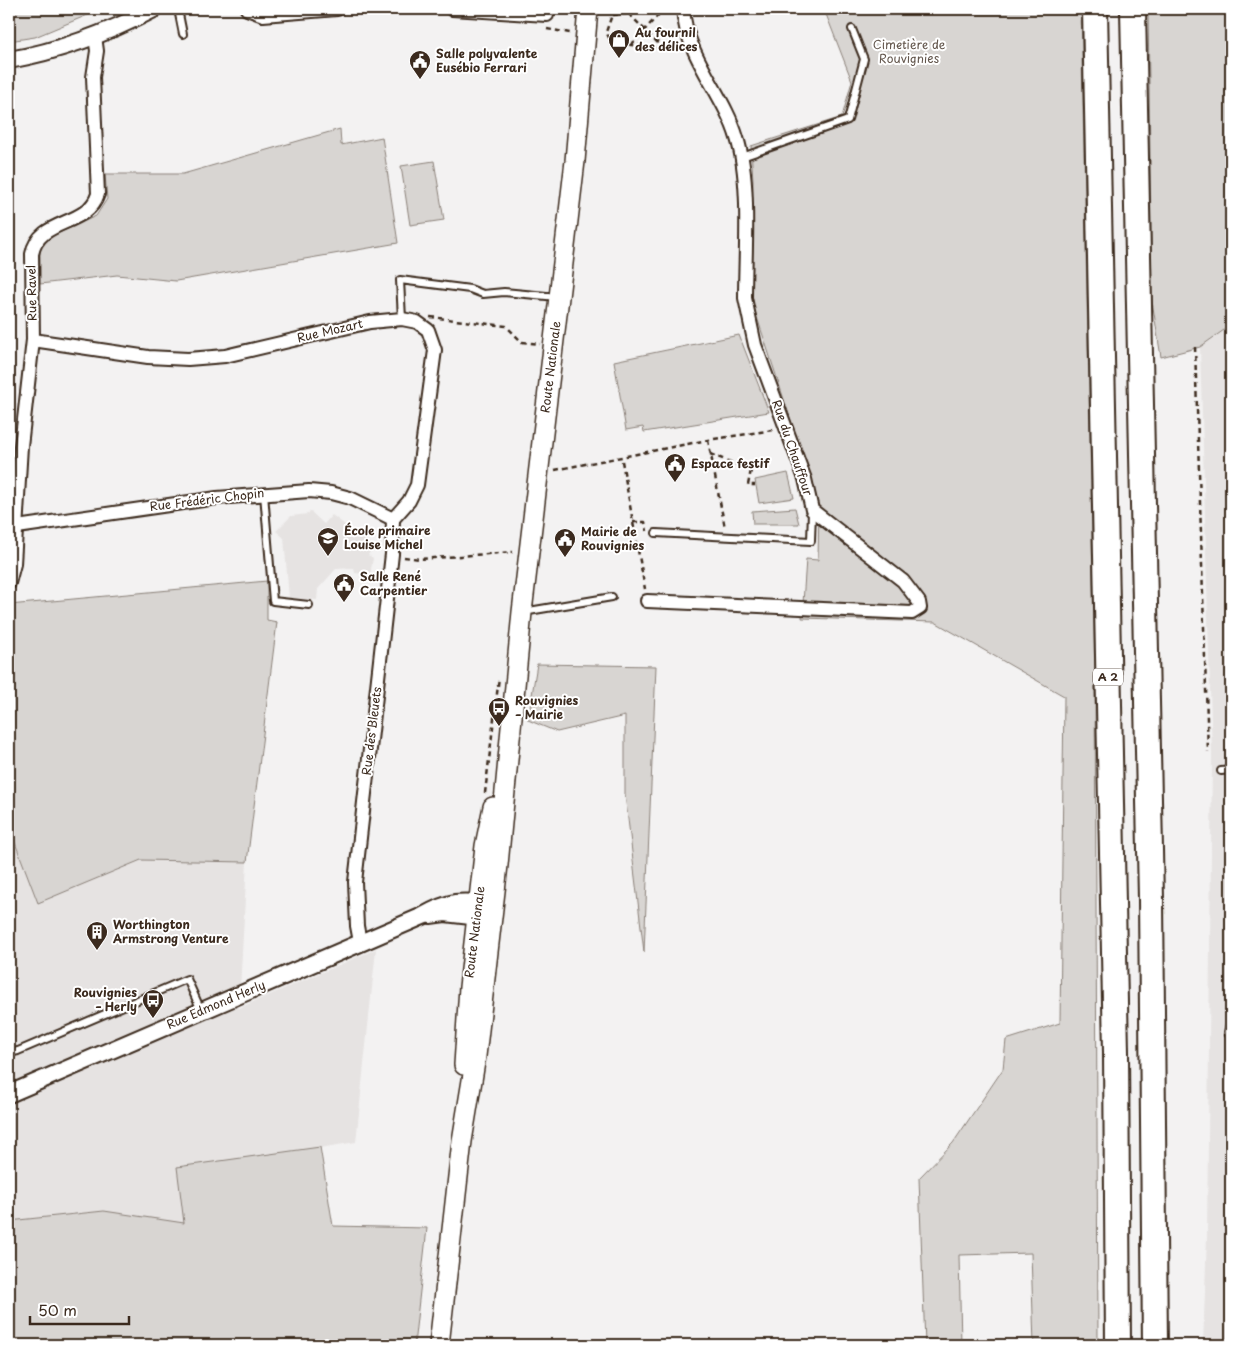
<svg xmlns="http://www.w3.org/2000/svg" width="1240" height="1354" viewBox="0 0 1240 1354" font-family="'Playpen Sans',sans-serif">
	<rect width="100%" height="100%" fill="#f3f2f2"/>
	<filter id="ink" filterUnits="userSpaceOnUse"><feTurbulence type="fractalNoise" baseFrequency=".02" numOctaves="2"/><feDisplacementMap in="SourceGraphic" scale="10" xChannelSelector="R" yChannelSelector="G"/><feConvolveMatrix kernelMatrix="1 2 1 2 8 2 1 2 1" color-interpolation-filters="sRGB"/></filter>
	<g filter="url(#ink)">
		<g fill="#e6e3e2">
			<path d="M1231,325V1345H1203L1207,1236L1212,755L1200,347Z"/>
			<path d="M310,511L324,524L332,515L374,547L368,555L373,558L370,575L355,573L354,568L336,569L318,589L317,600L289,598L284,538L276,531L291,516L308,514Z"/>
			<path d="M9,827L38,902L141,860L247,862L239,1008L376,949L356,1142L320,1148L333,1226L427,1228L414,1345H9L104,1211L9,1221Z"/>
		</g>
		<g fill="#d8d5d2" stroke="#8a8078">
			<path d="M9,9H102L35,37L9,41Z"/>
			<path d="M824,9H1081L1095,682L1098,1345H1034L1031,1253L959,1255L961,1345H925L919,1178L953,1143L1003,1069L1006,1040L1060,1023L1064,696L935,622L802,618L806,559L818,560L819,506L750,296L753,181L751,146L842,117L852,81Z"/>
			<path d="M1148,9H1231V325L1200,347L1161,357L1152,301Z"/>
			<path d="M340,129L341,145L382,137L398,243L176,281L117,275L40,284V249L50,237L96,216L107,199L105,174H183Z"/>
			<path d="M434,161L444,220L410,225L401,166Z"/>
			<path d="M739,335L769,412L644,432L643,427L626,430L614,361Z"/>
			<path d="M788,473L794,498L759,503L755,480Z"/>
			<path d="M795,508L799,524H753L752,511Z"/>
			<path d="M267,581V620L277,622L247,862L141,860L38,903L9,827V605Z"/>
			<path d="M537,664L656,666L644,952L625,794V716L557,732L528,720Z"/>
			<path d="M320,1147L333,1226L427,1228L414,1345H9V1221L104,1211L184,1223L177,1167Z"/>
		</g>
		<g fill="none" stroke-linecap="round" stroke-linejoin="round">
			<g stroke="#3b2a1e" stroke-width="10">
				<g id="service">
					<path d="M178,9L183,34"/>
					<path d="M742,157L848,120L864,59L852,29"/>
					<path d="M402,319L400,280L470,289L483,294L504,292L557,297"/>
					<path d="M264,494L273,601L309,605"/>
					<path d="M656,533L811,541L812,511"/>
					<path d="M523,612L612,597"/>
					<path d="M1221,771L1231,770"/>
					<path d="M1231,1019L1228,1033L1231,1037"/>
					<path d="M9,1053L18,1051L187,979L201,1010"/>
				</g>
			</g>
			<g stroke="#3b2a1e" stroke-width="16">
				<g id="minor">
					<path d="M247,9L263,15L337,9"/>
					<path d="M452,9L547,15"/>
					<path d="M33,340L148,357L188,359L225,356L370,322L402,319L417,322L428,330L435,350L417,485L409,501L393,519"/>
					<path d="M17,527L217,498L309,491L331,493L350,498L393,519"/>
					<path d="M9,583L14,564L21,446L33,340L32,254C39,217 87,228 98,194L93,77L97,51L95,36"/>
					<path d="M647,601L912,613L920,608L919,602L903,581L812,510L805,479L755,345L745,298C745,251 751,182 737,138C724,94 686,56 683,9"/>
					<path d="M360,942L357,926L355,882L392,554L393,519"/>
				</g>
			</g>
			<g stroke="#3b2a1e" stroke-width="20">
				<g id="tertiary">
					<path d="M9,60C60,51 108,33 154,9"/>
					<path d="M430,915L445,913L488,918"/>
					<path d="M9,1094L423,916C452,900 459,901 491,904"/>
				</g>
			</g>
			<g stroke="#3b2a1e" stroke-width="22">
				<g id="secondary">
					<path d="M464,1065L469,987L485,846L493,807"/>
					<path d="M439,1345L462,1141L476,1056L498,865L522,612L575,161L588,9"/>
				</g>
			</g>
			<g stroke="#3b2a1e" stroke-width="28">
				<g id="motorway">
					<path d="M1095,9L1116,1052L1118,1345"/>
					<path d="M1133,9L1151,899L1155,1345"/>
				</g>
			</g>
			<g stroke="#3b2a1e" stroke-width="2.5" stroke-dasharray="5 4" stroke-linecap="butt">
				<path d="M672,11L612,15L606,32L612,43L681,50"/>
				<path d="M629,14L663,48"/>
				<path d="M547,29L570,33"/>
				<path d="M631,45L661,12"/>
				<path d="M430,317L506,326L522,342L540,344"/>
				<path d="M1195,347L1208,752"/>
				<path d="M708,440L725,528"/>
				<path d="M710,454L751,470L748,485H755"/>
				<path d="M622,461L645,589"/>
				<path d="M555,470L708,440L773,430"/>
				<path d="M633,522H645L647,531"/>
				<path d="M404,557L420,559L513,552"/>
				<path d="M485,793L499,677"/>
			</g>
			<use href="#service" stroke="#fff" stroke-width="6"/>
			<use href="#minor" stroke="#fff" stroke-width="12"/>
			<use href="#tertiary" stroke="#fff" stroke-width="16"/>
			<use href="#secondary" stroke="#fff" stroke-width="19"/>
			<use href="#motorway" stroke="#fff" stroke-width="24"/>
		</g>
	</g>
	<defs>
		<g id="shop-pin" transform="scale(1.125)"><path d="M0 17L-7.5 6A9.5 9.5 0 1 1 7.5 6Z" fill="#3b2a1e" stroke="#fff"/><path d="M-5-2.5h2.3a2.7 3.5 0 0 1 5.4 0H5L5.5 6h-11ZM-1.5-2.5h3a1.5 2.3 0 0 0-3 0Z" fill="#fff"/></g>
		<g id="civic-pin" transform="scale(1.125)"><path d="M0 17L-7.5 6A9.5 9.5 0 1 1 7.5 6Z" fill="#3b2a1e" stroke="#fff"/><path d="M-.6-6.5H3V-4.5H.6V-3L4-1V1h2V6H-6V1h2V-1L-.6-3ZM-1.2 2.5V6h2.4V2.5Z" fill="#fff"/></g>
		<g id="school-pin" transform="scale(1.125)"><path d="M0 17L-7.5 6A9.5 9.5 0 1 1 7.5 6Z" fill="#3b2a1e" stroke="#fff"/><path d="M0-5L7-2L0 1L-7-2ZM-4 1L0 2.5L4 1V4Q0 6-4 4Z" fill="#fff"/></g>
		<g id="bus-pin" transform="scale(1.125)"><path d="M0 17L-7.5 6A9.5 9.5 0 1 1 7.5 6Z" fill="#3b2a1e" stroke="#fff"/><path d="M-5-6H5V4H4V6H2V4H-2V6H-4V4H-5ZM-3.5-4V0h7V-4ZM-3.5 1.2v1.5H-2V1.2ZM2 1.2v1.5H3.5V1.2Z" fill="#fff"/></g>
		<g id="building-pin" transform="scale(1.125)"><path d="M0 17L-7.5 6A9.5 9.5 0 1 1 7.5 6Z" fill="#3b2a1e" stroke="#fff"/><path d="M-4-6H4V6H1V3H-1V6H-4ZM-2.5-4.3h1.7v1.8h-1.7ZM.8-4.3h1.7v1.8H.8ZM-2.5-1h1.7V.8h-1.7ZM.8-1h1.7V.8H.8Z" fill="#fff"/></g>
	</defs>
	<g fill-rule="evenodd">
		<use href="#shop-pin" x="619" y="40"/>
		<use href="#civic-pin" x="420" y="61"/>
		<use href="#civic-pin" x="675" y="464"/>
		<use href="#school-pin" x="328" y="538"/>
		<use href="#civic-pin" x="565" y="539"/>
		<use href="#civic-pin" x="344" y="584"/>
		<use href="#bus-pin" x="499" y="708"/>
		<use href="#building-pin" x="97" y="932"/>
		<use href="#bus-pin" x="153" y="1000"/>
	</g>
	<g text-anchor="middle" stroke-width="4" stroke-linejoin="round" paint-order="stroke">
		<rect fill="#fff" stroke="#766a62" stroke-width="1" x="1093" y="668.5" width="30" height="17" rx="4"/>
		<g font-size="11" font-weight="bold" fill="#3b2a1e">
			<text x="1108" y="681">A 2</text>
		</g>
		<g font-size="12" font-weight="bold" fill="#3b2a1e" stroke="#fff" text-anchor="start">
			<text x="635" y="37">Au fournil<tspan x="635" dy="14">des délices</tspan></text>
			<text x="436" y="58">Salle polyvalente<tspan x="436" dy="14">Eusébio Ferrari</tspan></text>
			<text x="691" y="468">Espace festif</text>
			<text x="344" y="535">École primaire<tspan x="344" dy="14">Louise Michel</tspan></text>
			<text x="581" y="536">Mairie de<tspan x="581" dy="14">Rouvignies</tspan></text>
			<text x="360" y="581">Salle René<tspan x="360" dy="14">Carpentier</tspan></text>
			<text x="515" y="705">Rouvignies<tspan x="515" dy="14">– Mairie</tspan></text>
			<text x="113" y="929">Worthington<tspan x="113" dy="14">Armstrong Venture</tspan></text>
			<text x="137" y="997" text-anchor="end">Rouvignies<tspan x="137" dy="14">– Herly</tspan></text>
		</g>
		<g font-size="12" fill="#62554b" stroke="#fff">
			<text x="909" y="49">Cimetière de<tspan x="909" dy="14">Rouvignies</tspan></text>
		</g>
		<g font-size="12" fill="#3b2a1e" stroke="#fff">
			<text transform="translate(32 293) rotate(-91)" y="4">Rue Ravel</text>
			<text transform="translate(330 331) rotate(-13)" y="4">Rue Mozart</text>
			<text transform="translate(551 367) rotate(-83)" y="4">Route Nationale</text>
			<text transform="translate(792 448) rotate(71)" y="4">Rue du Chauffour</text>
			<text transform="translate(207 500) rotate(-7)" y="4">Rue Frédéric Chopin</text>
			<text transform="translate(372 731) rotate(-83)" y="4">Rue des Bleuets</text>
			<text transform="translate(475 932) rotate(-83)" y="4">Route Nationale</text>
			<text transform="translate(216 1005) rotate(-23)" y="4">Rue Edmond Herly</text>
		</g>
	</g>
	<rect width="1240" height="1354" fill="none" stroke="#fff" stroke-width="30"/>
	<rect x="15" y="15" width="1210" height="1324" fill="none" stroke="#3b2a1e" stroke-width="2" filter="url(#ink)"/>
	<path d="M30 1316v8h99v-8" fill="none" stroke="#3b2a1e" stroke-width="2.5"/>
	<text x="38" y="1316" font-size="15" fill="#3b2a1e" stroke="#ffffff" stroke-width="4" paint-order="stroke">50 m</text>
</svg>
